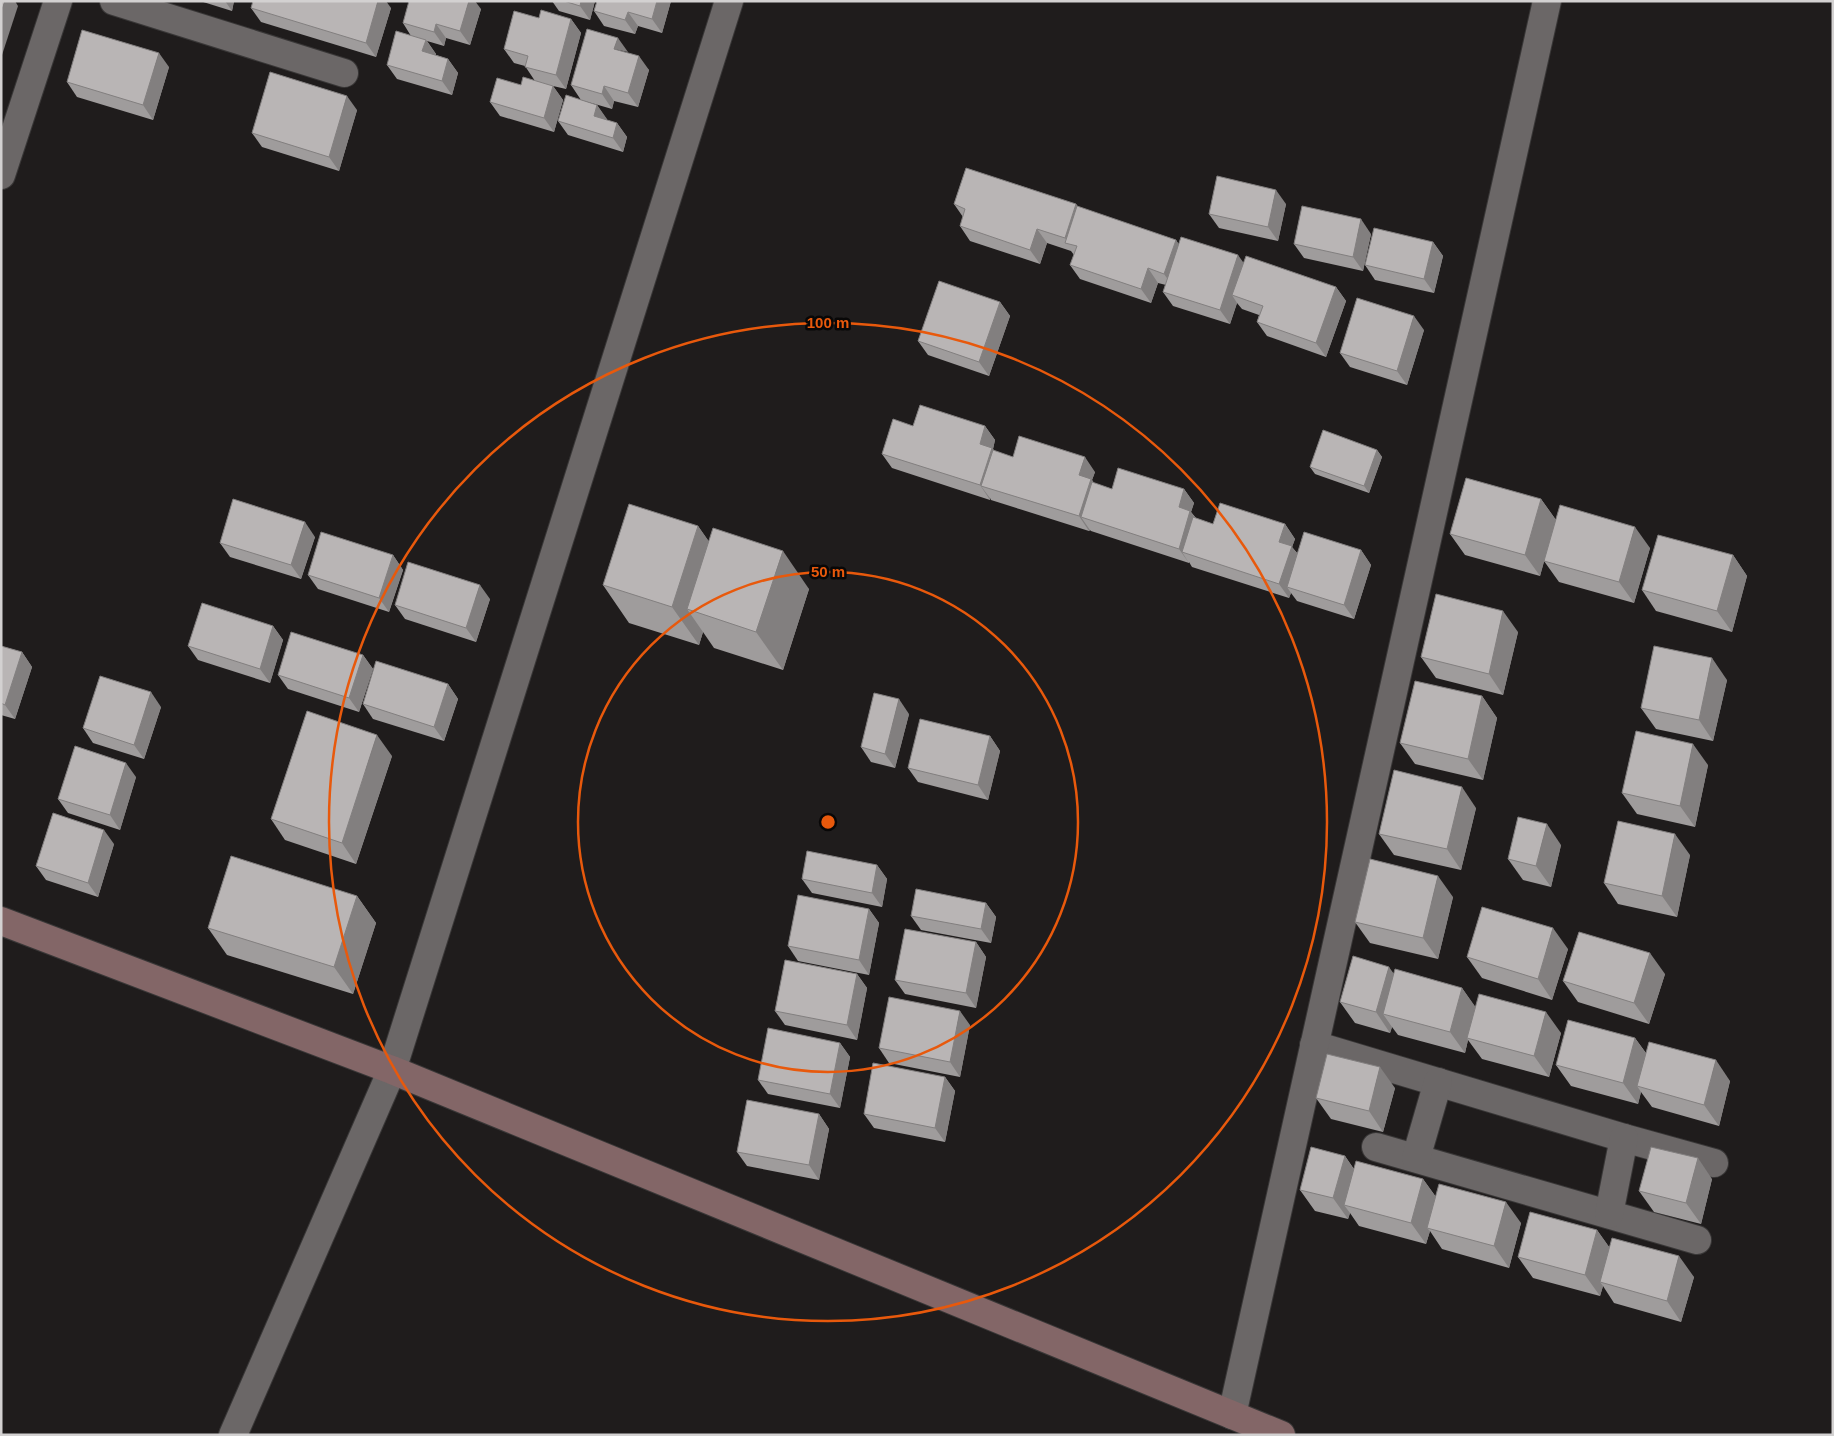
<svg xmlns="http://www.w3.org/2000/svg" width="1834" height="1436" viewBox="0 0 1834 1436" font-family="Helvetica,sans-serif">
	<rect width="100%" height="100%" fill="#1f1c1c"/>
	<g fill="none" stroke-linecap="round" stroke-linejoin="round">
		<g stroke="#393737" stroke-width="30">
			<g id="street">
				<path d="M114,1L344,73"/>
				<path d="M1,175L58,1"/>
				<path d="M1314,1045L1624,1138L1714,1163"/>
				<path d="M1376,1147L1697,1240"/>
				<path d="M1416,1158L1438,1082"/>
				<path d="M1609,1214L1624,1138"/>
				<path d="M1232,1415L1547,1"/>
				<path d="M233,1435L392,1070L729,1"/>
			</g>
		</g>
		<g stroke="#393737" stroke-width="30">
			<path id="secondary" d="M1,921L392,1070L1281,1435"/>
		</g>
		<use href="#street" stroke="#6b6767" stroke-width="28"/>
		<use href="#secondary" stroke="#836667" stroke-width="28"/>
	</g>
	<g fill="#9f9c9c">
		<path d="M200,1H234L232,11Z"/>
		<path d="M552,1H595L590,20L559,11Z"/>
		<path d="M597,1H671L662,33L638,26L635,34L604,26L594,11Z"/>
		<path d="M251,8H391L376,57L261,22Z"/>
		<path d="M481,9L470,45L446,38L444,46L427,41L436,54V55L448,59L458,73L452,95L397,79L387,65L411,36L403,23Z"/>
		<path d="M539,18L571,19L581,33L566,89L553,86L563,100L554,132L500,116L490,102L521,85L535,81L525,66L514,63L504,49Z"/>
		<path d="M628,53L649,70L638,107L614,101L612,109L581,100L571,85Z"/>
		<path d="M169,67L153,120L77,97L67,82Z"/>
		<path d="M597,105L607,120L617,123L627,137L623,152L568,135L558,121Z"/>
		<path d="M357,110L339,171L262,147L252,133Z"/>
		<path d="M954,204H1076L1078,207L1176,240L1179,245L1243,263L1336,287L1346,301L1326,357L1267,336L1257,322L1259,315L1242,309L1237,303L1230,324L1173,306L1163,292L1166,285L1158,283L1151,303L1080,279L1070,265L1074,255L1071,251L1047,243L1040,264L970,241L960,226L963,217Z"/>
		<path d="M1286,204L1278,241L1219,228L1209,214Z"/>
		<path d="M1371,234L1363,271L1304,258L1294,244Z"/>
		<path d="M1433,242L1443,256L1434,293L1375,280L1365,265Z"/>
		<path d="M1000,302L1010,316L989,376L928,355L918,341Z"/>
		<path d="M1424,330L1407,385L1350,367L1340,353Z"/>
		<path d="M913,426H985L995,440L993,449L994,451L1013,457L1095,472L1092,480L1094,483L1112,489H1184L1194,503L1191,512L1196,518L1213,524H1285L1295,539L1292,547L1298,554L1361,550L1371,565L1354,619L1297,601L1291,593L1289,598L1192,567L1189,562V563L1091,531L1090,530L1089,531L991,500L990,498V500L892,468L882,454Z"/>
		<path d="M1377,450L1382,457L1369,493L1315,474L1310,467Z"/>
		<path d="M1541,499L1556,520L1650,548L1634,603L1559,582L1544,561L1540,576L1465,555L1450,534Z"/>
		<path d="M698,526L709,542L809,589L783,670L714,648L703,632L699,645L629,623L603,585Z"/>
		<path d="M315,537L301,579L230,557L220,543Z"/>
		<path d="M393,555L403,570L389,612L318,589L308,575Z"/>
		<path d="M1733,555L1747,576L1732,632L1656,611L1642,590Z"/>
		<path d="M490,599L476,642L405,619L395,605Z"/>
		<path d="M273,626L283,640L270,683L198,660L188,646Z"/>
		<path d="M1518,632L1503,695L1436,678L1421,657Z"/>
		<path d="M1,646L22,652L32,667L15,719L1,715Z"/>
		<path d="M363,655L373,669L359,712L288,689L278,675Z"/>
		<path d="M1727,680L1713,741L1656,729L1641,708Z"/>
		<path d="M448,684L458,699L444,741L373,719L363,704Z"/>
		<path d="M1482,696L1497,718L1483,780L1415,764L1400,743Z"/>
		<path d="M161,707L144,759L93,743L83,728Z"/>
		<path d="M909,714L895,768L871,762L861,747Z"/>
		<path d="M990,736L1000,751L988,800L918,782L908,768Z"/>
		<path d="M392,756L356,864L285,840L271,819Z"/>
		<path d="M1708,765L1695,827L1637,814L1622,793Z"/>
		<path d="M136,777L120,830L68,813L58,799Z"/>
		<path d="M1476,808L1461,870L1394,855L1379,834Z"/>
		<path d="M114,844L98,897L46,880L36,866Z"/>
		<path d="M1561,845L1551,887L1523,880L1508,859Z"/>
		<path d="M1690,855L1677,917L1618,904L1604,883Z"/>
		<path d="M877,865L887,879L882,907L812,893L802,879Z"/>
		<path d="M357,896L376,923L353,994L227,955L208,928Z"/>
		<path d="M1453,897L1438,959L1370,943L1355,922Z"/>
		<path d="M986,903L996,917L991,943L921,930L911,916Z"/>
		<path d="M869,909L879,923L869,975L798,961L788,946Z"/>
		<path d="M976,942L986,957L976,1008L905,994L895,980Z"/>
		<path d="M1568,949L1552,1000L1482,978L1467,957Z"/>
		<path d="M857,974L867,988L857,1040L785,1025L775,1011Z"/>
		<path d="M1394,974L1462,988L1475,1007L1561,1033L1549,1077L1482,1059L1468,1040L1465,1053L1398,1035L1392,1027L1390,1033L1355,1023L1340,1002Z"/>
		<path d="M1665,974L1649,1024L1578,1002L1563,981Z"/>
		<path d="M970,1025L960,1077L889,1063L879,1048Z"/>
		<path d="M1635,1038L1646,1053L1730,1081L1719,1126L1652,1107L1641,1092L1638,1104L1571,1086L1556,1065Z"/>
		<path d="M840,1043L850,1057L840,1108L768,1094L758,1080Z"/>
		<path d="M945,1077L955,1091L945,1142L874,1128L864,1114Z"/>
		<path d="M1395,1088L1383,1132L1331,1119L1316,1098Z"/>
		<path d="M819,1114L829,1129L819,1180L747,1166L737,1152Z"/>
		<path d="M1345,1156L1354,1169L1423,1179L1436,1197L1521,1223L1509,1268L1442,1249L1430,1231L1426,1244L1359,1226L1350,1213L1348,1219L1315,1211L1300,1190Z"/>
		<path d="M1712,1179L1701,1224L1654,1212L1639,1191Z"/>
		<path d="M1597,1230L1609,1247L1694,1277L1681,1322L1614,1303L1603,1286L1600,1296L1533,1278L1518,1257Z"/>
	</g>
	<g fill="#827f7f">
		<path d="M5,1H15L18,6L2,55L1,12Z"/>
		<path d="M225,1H234L232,11Z"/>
		<path d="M378,1H386L391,8L376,57L366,43Z"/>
		<path d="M469,1H475L481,9L470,45L460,31Z"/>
		<path d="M581,1H595L590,20L580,6Z"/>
		<path d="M657,1H671L662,33L652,19Z"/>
		<path d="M628,12L638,26L635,34L625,20Z"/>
		<path d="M571,19L581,33L566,89L556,75Z"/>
		<path d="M436,24L446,38L444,46L434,32Z"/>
		<path d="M618,38L628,52L614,49Z"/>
		<path d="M426,40L436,54L432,66L422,51Z"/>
		<path d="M159,53L169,67L153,120L143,105Z"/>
		<path d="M639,56L649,70L638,107L628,93Z"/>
		<path d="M448,59L458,73L452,95L442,81Z"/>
		<path d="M553,86L563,100L554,132L544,118Z"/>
		<path d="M604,86L614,101L612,109L602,94Z"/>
		<path d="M347,96L357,110L339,171L329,157Z"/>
		<path d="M597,105L607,119L604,130L594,116Z"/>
		<path d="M617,123L627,137L623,152L613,138Z"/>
		<path d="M1276,190L1286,204L1278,241L1268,227Z"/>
		<path d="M1076,204L1086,218L1069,244L1065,238Z"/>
		<path d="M1361,219L1371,234L1363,271L1353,257Z"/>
		<path d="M1037,229L1047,243L1040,264L1030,250Z"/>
		<path d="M1176,240L1186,255L1174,288L1164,274Z"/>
		<path d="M1433,242L1443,256L1434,293L1424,279Z"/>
		<path d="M1238,255L1248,269L1232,295L1237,303L1230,324L1220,310Z"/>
		<path d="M1148,268L1158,283L1151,303L1141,289Z"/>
		<path d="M1336,287L1346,301L1326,357L1316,343Z"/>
		<path d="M1000,302L1010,316L989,376L979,362Z"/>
		<path d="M1414,316L1424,330L1407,385L1397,371Z"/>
		<path d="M985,426L995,440L993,449L1002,462L981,486L990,498V500L980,485V444Z"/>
		<path d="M1377,450L1382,457L1369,493L1364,486Z"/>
		<path d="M1085,457L1095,472L1092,480L1101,493L1081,517L1090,530L1089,531L1079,516V475Z"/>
		<path d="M1184,489L1194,503L1191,512L1200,525L1182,552L1189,563L1179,549V507Z"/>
		<path d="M1541,499L1556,520L1540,576L1525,555Z"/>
		<path d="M305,522L315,537L301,579L291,565Z"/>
		<path d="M1285,524L1295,539L1292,547L1302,560L1287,587L1291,593L1289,598L1279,584V542Z"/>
		<path d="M698,526L725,564L687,609L703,632L699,645L672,607Z"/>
		<path d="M1635,527L1650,548L1634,603L1619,582Z"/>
		<path d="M1361,550L1371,565L1354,619L1344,605Z"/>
		<path d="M783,551L809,589L783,670L756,632Z"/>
		<path d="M393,555L403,570L389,612L379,598Z"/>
		<path d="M1733,555L1747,576L1732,632L1717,611Z"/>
		<path d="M480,585L490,599L476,642L466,628Z"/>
		<path d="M1503,611L1518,632L1503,695L1489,674Z"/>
		<path d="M273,626L283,640L270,683L260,669Z"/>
		<path d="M22,652L32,667L15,719L5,705Z"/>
		<path d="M363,655L373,669L359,712L349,698Z"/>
		<path d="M1712,658L1727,680L1713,741L1699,720Z"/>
		<path d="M448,684L458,699L444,741L434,727Z"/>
		<path d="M151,692L161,707L144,759L134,745Z"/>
		<path d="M1482,696L1497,718L1483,780L1468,759Z"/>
		<path d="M899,699L909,714L895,768L885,754Z"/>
		<path d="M377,735L392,756L356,864L342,843Z"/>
		<path d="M990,736L1000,751L988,800L978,785Z"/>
		<path d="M1693,744L1708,765L1695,827L1680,806Z"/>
		<path d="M126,763L136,777L120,830L110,815Z"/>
		<path d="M1462,787L1476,808L1461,870L1447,849Z"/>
		<path d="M1547,824L1561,845L1551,887L1536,866Z"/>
		<path d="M104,830L114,844L98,897L88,883Z"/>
		<path d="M1675,834L1690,855L1677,917L1662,896Z"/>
		<path d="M877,865L887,879L882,907L872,893Z"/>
		<path d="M1438,876L1453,897L1438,959L1423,938Z"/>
		<path d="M357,896L376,923L353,994L334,967Z"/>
		<path d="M986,903L996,917L991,943L981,929Z"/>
		<path d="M869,909L879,923L869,975L859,960Z"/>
		<path d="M1553,928L1568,949L1552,1000L1538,979Z"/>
		<path d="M976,942L986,957L976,1008L966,993Z"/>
		<path d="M1650,953L1665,974L1649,1024L1634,1003Z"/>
		<path d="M1389,967L1404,988L1383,1014L1392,1027L1390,1033L1376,1012Z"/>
		<path d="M857,974L867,988L857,1040L847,1025Z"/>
		<path d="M1462,988L1477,1009L1467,1038L1468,1040L1465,1053L1450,1032Z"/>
		<path d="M960,1011L970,1025L960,1077L950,1062Z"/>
		<path d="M1546,1012L1561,1033L1549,1077L1534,1056Z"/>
		<path d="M1635,1038L1650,1059L1637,1086L1641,1092L1638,1104L1623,1083Z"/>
		<path d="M840,1043L850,1057L840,1108L830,1094Z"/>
		<path d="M1716,1060L1730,1081L1719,1126L1704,1105Z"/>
		<path d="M1380,1067L1395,1088L1383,1132L1369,1111Z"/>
		<path d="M945,1077L955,1091L945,1142L935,1128Z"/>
		<path d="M819,1114L829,1129L819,1180L809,1165Z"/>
		<path d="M1345,1156L1359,1177L1344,1205L1350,1213L1348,1219L1333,1198Z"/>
		<path d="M1698,1158L1712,1179L1701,1224L1686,1203Z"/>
		<path d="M1423,1179L1438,1200L1427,1228L1430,1231L1426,1244L1411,1223Z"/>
		<path d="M1506,1202L1521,1223L1509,1268L1494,1246Z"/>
		<path d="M1597,1230L1612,1251L1600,1282L1603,1286L1600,1296L1585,1275Z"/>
		<path d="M1679,1256L1694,1277L1681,1322L1667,1301Z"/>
	</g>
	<g fill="#b9b5b5" stroke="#827f7f">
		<path d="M1,1H5L1,12Z"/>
		<path d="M253,1H378L366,43L251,8Z"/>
		<path d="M409,1H469L460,31L436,24L434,32L403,23Z"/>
		<path d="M564,1H581L580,6Z"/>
		<path d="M597,1H657L652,19L628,12L625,20L594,11Z"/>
		<path d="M541,10L571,19L556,75L525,67L528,56L504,49L514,11L539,18Z"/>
		<path d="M587,29L618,38L614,49L639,56L628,93L604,86L602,94L571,85Z"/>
		<path d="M82,30L159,53L143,105L67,82Z"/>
		<path d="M396,31L426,40L422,51L448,59L442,81L387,65Z"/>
		<path d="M270,72L347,96L329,157L252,133Z"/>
		<path d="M523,77L553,86L544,118L490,102L497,78L521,85Z"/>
		<path d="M566,95L597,105L594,116L617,123L613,138L558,121Z"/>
		<path d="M966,168L1076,204L1065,238L1037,229L1030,250L960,226L965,209L954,204Z"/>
		<path d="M1217,176L1276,190L1268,227L1209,214Z"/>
		<path d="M1077,206L1176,240L1164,274L1148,268L1141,289L1070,265L1077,246L1065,243Z"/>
		<path d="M1302,206L1361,219L1353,257L1294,244Z"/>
		<path d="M1374,228L1433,242L1424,279L1365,265Z"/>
		<path d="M1181,237L1238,255L1220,310L1163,292Z"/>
		<path d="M1246,256L1336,287L1316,343L1257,322L1263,306L1232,295Z"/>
		<path d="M939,281L1000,302L979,362L918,341Z"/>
		<path d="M1357,298L1414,316L1397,371L1340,353Z"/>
		<path d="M920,405L985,426L980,444L992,448L980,485L882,454L893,419L913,426Z"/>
		<path d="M1323,430L1377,450L1364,486L1310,467Z"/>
		<path d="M1019,436L1085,457L1079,475L1091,479L1079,516L981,486L993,450L1013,457Z"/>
		<path d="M1118,468L1184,489L1179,507L1190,511L1179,549L1081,517L1092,482L1112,489Z"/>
		<path d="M1466,478L1541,499L1525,555L1450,534Z"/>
		<path d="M233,499L305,522L291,565L220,543Z"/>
		<path d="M1220,503L1285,524L1279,542L1292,546L1279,584L1182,552L1193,517L1213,524Z"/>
		<path d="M629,504L698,526L672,607L603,585Z"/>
		<path d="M1560,505L1635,527L1619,582L1544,561Z"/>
		<path d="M713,528L783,551L756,632L687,609Z"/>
		<path d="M321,532L393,555L379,598L308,575Z"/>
		<path d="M1304,532L1361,550L1344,605L1287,587Z"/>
		<path d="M1658,535L1733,555L1717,611L1642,590Z"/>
		<path d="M408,562L480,585L466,628L395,605Z"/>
		<path d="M1436,594L1503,611L1489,674L1421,657Z"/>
		<path d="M202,603L273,626L260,669L188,646Z"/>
		<path d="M291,632L363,655L349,698L278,675Z"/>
		<path d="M1,646L22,652L5,705L1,703Z"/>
		<path d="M1654,646L1712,658L1699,720L1641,708Z"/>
		<path d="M376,661L448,684L434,727L363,704Z"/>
		<path d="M100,676L151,692L134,745L83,728Z"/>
		<path d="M1415,681L1482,696L1468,759L1400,743Z"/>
		<path d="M874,693L899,699L885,754L861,747Z"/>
		<path d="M307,711L377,735L342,843L271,819Z"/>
		<path d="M920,719L990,736L978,785L908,768Z"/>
		<path d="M1636,731L1693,744L1680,806L1622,793Z"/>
		<path d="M75,746L126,763L110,815L58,799Z"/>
		<path d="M1394,770L1462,787L1447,849L1379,834Z"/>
		<path d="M53,813L104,830L88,883L36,866Z"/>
		<path d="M1518,817L1547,824L1536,866L1508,859Z"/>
		<path d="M1618,821L1675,834L1662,896L1604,883Z"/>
		<path d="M807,851L877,865L872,893L802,879Z"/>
		<path d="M231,856L357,896L334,967L208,928Z"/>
		<path d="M1370,859L1438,876L1423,938L1355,922Z"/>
		<path d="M916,889L986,903L981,929L911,916Z"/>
		<path d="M798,895L869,909L859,960L788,946Z"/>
		<path d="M1482,907L1553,928L1538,979L1467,957Z"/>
		<path d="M905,929L976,942L966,993L895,980Z"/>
		<path d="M1579,932L1650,953L1634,1003L1563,981Z"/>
		<path d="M1353,956L1389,967L1376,1012L1340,1002Z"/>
		<path d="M785,960L857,974L847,1025L775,1011Z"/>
		<path d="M1395,969L1462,988L1450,1032L1383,1014Z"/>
		<path d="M1479,994L1546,1012L1534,1056L1467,1038Z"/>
		<path d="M889,997L960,1011L950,1062L879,1048Z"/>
		<path d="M1568,1020L1635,1038L1623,1083L1556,1065Z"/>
		<path d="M768,1028L840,1043L830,1094L758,1080Z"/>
		<path d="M1649,1042L1716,1060L1704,1105L1637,1086Z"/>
		<path d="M1327,1054L1380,1067L1369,1111L1316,1098Z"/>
		<path d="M873,1063L945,1077L935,1128L864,1114Z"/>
		<path d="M747,1100L819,1114L809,1165L737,1152Z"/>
		<path d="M1311,1147L1345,1156L1333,1198L1300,1190Z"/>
		<path d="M1651,1147L1698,1158L1686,1203L1639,1191Z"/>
		<path d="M1356,1161L1423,1179L1411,1223L1344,1205Z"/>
		<path d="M1439,1184L1506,1202L1494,1246L1427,1228Z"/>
		<path d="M1530,1212L1597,1230L1585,1275L1518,1257Z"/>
		<path d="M1612,1238L1679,1256L1667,1301L1600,1282Z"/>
	</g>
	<g fill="none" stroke="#e8590c" stroke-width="2.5">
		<circle cx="828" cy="822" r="250"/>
		<circle cx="828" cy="822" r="499"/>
	</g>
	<circle cx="828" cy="822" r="8" fill="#e8590c" stroke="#080707" stroke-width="2.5"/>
	<g font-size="15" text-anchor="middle" font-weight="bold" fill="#e8590c" stroke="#080707" stroke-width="5" stroke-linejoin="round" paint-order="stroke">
		<text x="828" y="328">100 m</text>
		<text x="828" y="577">50 m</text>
	</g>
	<rect width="1834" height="1436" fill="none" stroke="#d3d1d1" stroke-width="5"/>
</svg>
